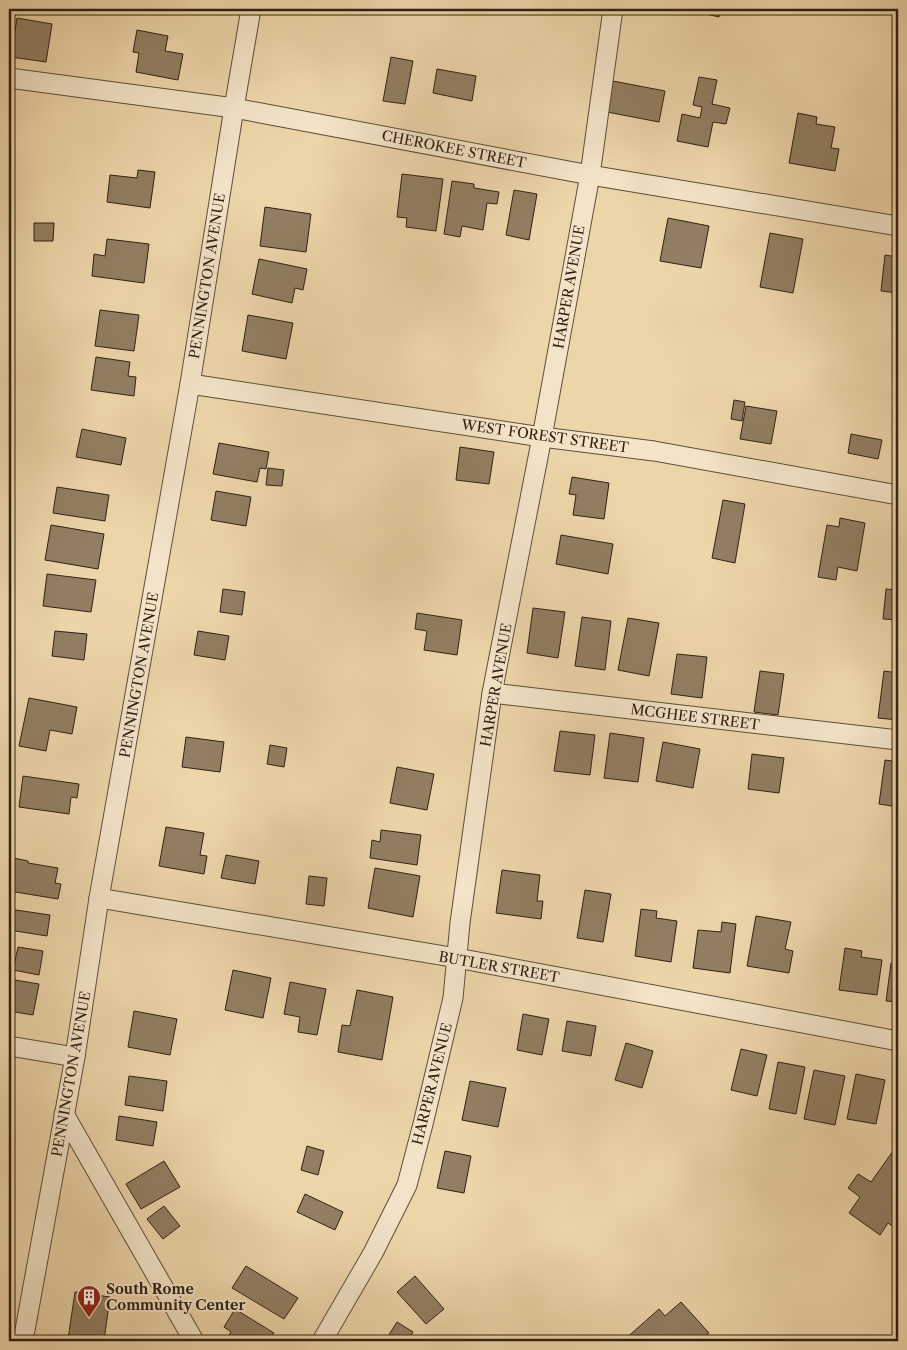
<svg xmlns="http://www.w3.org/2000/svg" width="907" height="1350" viewBox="0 0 907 1350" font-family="'Libre Caslon Text',serif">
	<rect width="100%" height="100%" fill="#edd5aa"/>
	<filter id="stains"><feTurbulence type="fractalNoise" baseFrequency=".004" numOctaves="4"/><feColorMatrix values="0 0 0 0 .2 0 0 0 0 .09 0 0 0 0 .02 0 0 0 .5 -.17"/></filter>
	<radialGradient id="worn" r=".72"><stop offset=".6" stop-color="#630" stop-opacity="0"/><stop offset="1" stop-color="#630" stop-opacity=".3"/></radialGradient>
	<g fill="#927e62" stroke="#302014">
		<path d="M685,9H721L719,17Z"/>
		<path d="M17,18L52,24L46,62L11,57Z"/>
		<path d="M137,30L168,36L165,51L183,54L178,80L136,72L139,53L133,52Z"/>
		<path d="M391,57L413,61L405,104L383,101Z"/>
		<path d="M437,69L476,76L472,101L433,93Z"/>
		<path d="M699,77L717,80L712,104L730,108L726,124L713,122L708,147L677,141L682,114L700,118L702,107L693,105Z"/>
		<path d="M613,81L665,91L659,122L607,112Z"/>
		<path d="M798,113L817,117L816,124L835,127L831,148L839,149L835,171L789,163Z"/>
		<path d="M138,170L155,172L150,208L107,202L110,175L137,178Z"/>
		<path d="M402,174L443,179L436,231L406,227L407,218L397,217Z"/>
		<path d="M452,181L474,184V188L499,192L497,204L487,203L483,230L462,226L460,237L444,234Z"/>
		<path d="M514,190L537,194L529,240L506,235Z"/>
		<path d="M265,207L311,214L306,252L260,246Z"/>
		<path d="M668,218L709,226L701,268L660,261Z"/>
		<path d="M34,223H54L53,241H34Z"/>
		<path d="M770,233L803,239L793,293L760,287Z"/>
		<path d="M107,239L149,244L144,283L92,276L94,254L105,256Z"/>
		<path d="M885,255L898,257V293L881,291Z"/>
		<path d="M259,259L307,269L303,290L295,288L292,303L252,294Z"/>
		<path d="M100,310L139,315L134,351L95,346Z"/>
		<path d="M248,315L293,323L286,359L242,351Z"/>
		<path d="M96,357L130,362L128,376L136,377L134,396L91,390Z"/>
		<path d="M734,400L745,402L742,421L731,419Z"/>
		<path d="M746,406L777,411L771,444L740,439Z"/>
		<path d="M82,429L126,438L121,465L76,457Z"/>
		<path d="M851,434L882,440L878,459L848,453Z"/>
		<path d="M219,443L269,452L266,469L260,468L257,482L213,474Z"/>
		<path d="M460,447L494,452L489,484L456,480Z"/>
		<path d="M268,468L284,470L282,486L266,485Z"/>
		<path d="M572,477L609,483L604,519L573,515L576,495L569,494Z"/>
		<path d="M57,487L109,495L105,521L53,513Z"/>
		<path d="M216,491L251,497L246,526L211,520Z"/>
		<path d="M723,500L745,504L735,563L712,558Z"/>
		<path d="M840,518L865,523L857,571L838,567L836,580L818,577L827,525L839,527Z"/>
		<path d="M51,525L104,534L98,569L45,560Z"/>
		<path d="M561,535L613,544L608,574L556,564Z"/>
		<path d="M47,574L96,580L91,612L43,606Z"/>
		<path d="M223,589L245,592L242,615L220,612Z"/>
		<path d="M886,589L898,590V620L883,619Z"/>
		<path d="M533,608L565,612L558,658L527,653Z"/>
		<path d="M417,613L462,620L457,655L424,650L427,631L415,629Z"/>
		<path d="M582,617L611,621L605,670L575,666Z"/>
		<path d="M628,618L659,623L649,676L618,670Z"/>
		<path d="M55,631L87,634L84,660L52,656Z"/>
		<path d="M198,631L229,636L225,660L194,655Z"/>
		<path d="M677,654L707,657L702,698L671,694Z"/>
		<path d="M760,671L784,674L778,715L754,712Z"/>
		<path d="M884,671L898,673V720L878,718Z"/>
		<path d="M29,698L77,707L72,734L50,730L46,751L19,746Z"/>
		<path d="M560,731L595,735L590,775L554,771Z"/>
		<path d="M610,733L644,738L638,782L604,778Z"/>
		<path d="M186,737L224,742L220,772L182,767Z"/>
		<path d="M663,742L700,749L693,788L656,781Z"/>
		<path d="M270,745L287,748L284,767L267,764Z"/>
		<path d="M752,754L784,758L779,793L748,789Z"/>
		<path d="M885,760L898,762V807L879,804Z"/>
		<path d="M397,767L434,774L427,810L390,803Z"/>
		<path d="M23,776L79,784L77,798L71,797L69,814L19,807Z"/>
		<path d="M166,827L204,833L200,855L207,856L204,874L159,866Z"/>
		<path d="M381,830L421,835L417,865L370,858L372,840L380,842Z"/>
		<path d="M226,855L259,861L255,884L221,878Z"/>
		<path d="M9,857L28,861V863L58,868L55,883L61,884L58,899L9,891Z"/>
		<path d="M375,868L420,876L413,917L368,908Z"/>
		<path d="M502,870L540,875L537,901H543L541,919L496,913Z"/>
		<path d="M309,876L327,878L324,906L306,904Z"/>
		<path d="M585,890L611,894L603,942L577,938Z"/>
		<path d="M9,909L50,915L47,936L9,930Z"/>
		<path d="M641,909L657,911L656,918L677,921L671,962L635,956Z"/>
		<path d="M756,916L791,922L785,949L793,951L789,973L747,966Z"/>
		<path d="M722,922L736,924L730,973L693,968L698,930L721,932Z"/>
		<path d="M18,947L43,951L39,975L13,970Z"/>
		<path d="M845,948L862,951L861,957L882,960L877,995L839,990Z"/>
		<path d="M891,963L898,964V1002L886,1001Z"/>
		<path d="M233,970L271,978L263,1018L225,1010Z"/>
		<path d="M9,979L39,984L33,1015L9,1011Z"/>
		<path d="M290,982L326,989L317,1035L298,1032L300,1017L284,1014Z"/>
		<path d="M357,990L393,997L382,1060L338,1052L342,1025L350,1026Z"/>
		<path d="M134,1011L177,1019L170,1055L128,1047Z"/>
		<path d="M523,1014L549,1019L542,1055L517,1050Z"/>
		<path d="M567,1021L596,1026L591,1056L562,1051Z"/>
		<path d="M626,1043L653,1051L642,1088L615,1080Z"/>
		<path d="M741,1049L767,1055L757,1096L731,1090Z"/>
		<path d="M778,1062L805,1067L796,1114L769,1109Z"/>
		<path d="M814,1070L845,1076L835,1125L804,1119Z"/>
		<path d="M856,1074L885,1080L876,1124L847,1119Z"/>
		<path d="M129,1076L167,1081L163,1111L125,1105Z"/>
		<path d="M470,1081L506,1088L498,1127L462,1120Z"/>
		<path d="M119,1116L157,1122L153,1146L116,1140Z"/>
		<path d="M898,1144V1230L888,1223L880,1235L849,1213L860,1197L848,1188L858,1174L871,1182Z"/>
		<path d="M307,1146L324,1151L318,1175L301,1170Z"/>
		<path d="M445,1151L471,1156L464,1193L437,1188Z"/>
		<path d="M164,1161L180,1187L141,1209L126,1184Z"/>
		<path d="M305,1194L343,1212L335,1230L297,1212Z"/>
		<path d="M164,1206L180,1226L163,1239L147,1219Z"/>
		<path d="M246,1266L298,1298L284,1319L232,1288Z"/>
		<path d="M415,1276L444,1309L426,1324L397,1292Z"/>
		<path d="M75,1292L110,1297L104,1341H85L68,1339Z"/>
		<path d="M681,1302L709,1333L699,1341H623L659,1309L665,1316Z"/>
		<path d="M235,1309L274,1333L268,1341H225L231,1332L224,1327Z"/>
		<path d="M397,1322L413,1332L407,1341H385Z"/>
	</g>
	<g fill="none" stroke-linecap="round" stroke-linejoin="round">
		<g stroke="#5f4d3a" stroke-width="21">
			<g id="street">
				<path d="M9,78L234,108L590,175L898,226"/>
				<path d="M190,384L542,437L654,451L898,495"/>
				<path d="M492,693L898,740"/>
				<path d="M99,898L457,958L898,1041"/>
				<path d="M9,1046L75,1057"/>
				<path d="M64,1114L194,1341"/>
				<path d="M23,1341L75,1057L99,898L190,384L234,108L251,9"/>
				<path d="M322,1341L373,1253L407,1185L423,1124L453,998L460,923L492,693L542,437L590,175L613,9"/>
			</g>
		</g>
		<use href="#street" stroke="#f3e4c8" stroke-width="19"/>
	</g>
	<defs>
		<g id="building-pin" transform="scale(1.25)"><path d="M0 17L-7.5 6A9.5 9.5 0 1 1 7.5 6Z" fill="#8f2418" stroke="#f3e4c8"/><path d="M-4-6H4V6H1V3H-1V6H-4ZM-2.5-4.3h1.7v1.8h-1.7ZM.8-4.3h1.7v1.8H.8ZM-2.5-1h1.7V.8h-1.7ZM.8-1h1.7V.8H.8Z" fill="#fff"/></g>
	</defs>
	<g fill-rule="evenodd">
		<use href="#building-pin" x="89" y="1297"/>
	</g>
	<g text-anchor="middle" stroke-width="4" stroke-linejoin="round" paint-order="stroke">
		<g font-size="14" fill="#302014" stroke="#f3e4c8">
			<text transform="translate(454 149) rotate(11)" y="5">CHEROKEE STREET</text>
			<text transform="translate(207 276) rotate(-81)" y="5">PENNINGTON AVENUE</text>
			<text transform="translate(569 287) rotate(-80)" y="5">HARPER AVENUE</text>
			<text transform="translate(545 436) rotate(8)" y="5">WEST FOREST STREET</text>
			<text transform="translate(139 675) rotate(-80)" y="5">PENNINGTON AVENUE</text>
			<text transform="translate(496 685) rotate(-80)" y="5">HARPER AVENUE</text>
			<text transform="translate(695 717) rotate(7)" y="5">MCGHEE STREET</text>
			<text transform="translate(499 967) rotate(10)" y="5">BUTLER STREET</text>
			<text transform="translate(71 1074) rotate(-80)" y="5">PENNINGTON AVENUE</text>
			<text transform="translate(432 1084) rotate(-76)" y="5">HARPER AVENUE</text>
		</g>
		<g font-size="14" font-weight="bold" fill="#302014" stroke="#f3e4c8" text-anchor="start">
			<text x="106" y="1294">South Rome<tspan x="106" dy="16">Community Center</tspan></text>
		</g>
	</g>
	<rect width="907" height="1350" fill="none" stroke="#edd5aa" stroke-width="30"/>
	<rect x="10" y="10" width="887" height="1330" fill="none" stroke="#302014" stroke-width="2.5"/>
	<rect x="15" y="15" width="877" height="1320" fill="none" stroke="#302014"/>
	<rect width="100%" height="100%" filter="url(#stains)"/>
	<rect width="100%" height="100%" fill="url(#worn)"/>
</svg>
